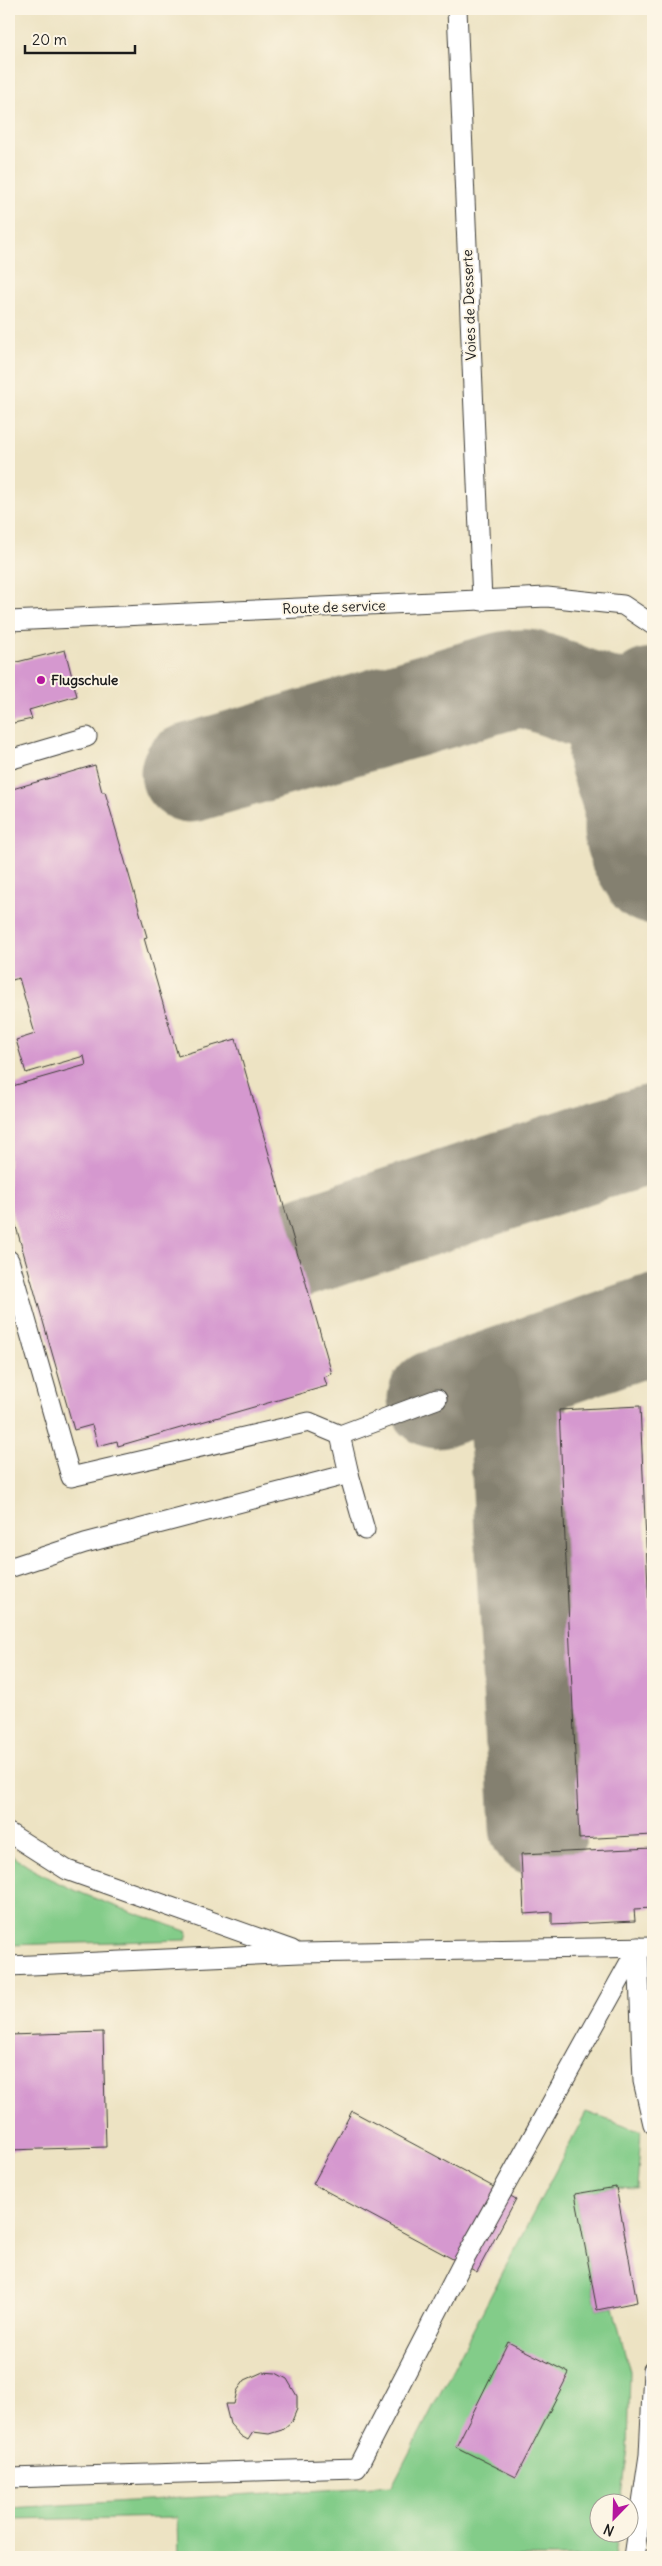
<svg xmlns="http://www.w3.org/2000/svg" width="662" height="2566" viewBox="0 0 662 2566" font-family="Delius,sans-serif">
	<rect width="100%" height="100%" fill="#fcf5e5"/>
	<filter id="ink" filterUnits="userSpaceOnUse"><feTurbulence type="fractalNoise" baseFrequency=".02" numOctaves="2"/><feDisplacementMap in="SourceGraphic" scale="10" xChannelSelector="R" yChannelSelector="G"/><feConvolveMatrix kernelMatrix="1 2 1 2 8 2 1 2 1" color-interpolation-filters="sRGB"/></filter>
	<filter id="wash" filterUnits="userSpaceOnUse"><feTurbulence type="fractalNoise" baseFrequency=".0096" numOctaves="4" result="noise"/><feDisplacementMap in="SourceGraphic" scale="20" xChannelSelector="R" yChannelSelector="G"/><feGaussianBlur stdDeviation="1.12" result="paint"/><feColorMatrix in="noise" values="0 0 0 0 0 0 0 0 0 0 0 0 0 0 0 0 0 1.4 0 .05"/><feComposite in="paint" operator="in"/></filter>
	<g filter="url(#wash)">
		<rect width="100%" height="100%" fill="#ede3c3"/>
		<g fill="#83cc89" stroke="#507452">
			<path d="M9,1853C57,1891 131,1910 188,1932L186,1940L9,1945Z"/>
			<path d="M586,2112L641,2132L637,2188L616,2187L575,2194L597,2310L613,2307L630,2372L628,2449L621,2503L600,2504V2534H617L614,2557H178L177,2517L9,2520V2508L392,2486Z"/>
		</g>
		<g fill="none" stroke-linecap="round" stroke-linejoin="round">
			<g stroke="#848070" stroke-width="99">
				<path d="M653,697L621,731L617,755L633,804V834L638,850L653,875"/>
				<path d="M190,773L504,681C511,680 520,678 527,679C566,687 604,717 645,706"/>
				<path d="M296,1249L591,1152L653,1134"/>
				<path d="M536,1365L525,1377L517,1395L539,1827"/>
				<path d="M437,1399L653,1324"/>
			</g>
		</g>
		<g id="blocks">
			<g fill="#d598cf">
				<path d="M65,650L77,696L29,710L32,719L9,724V664Z"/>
				<path d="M95,765L102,792H105L147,937L144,938L178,1056L236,1039L332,1374L324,1377L327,1386L118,1446L117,1441L98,1446L92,1425L74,1430L9,1202V1087L86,1065L84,1056L26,1073L16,1040L35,1034L19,978L9,981V790Z"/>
				<path d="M640,1406L653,1700V1835L579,1839L559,1410Z"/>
				<path d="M653,1848V1908L634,1909L635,1921L552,1925V1912L524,1914L521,1854Z"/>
				<path d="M103,2032L106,2147L9,2150V2035Z"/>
				<path d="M352,2111L516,2199L477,2272L313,2184Z"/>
				<path d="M616,2187L637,2302L597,2310L575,2194Z"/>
				<path d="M508,2342L569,2373L516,2477L456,2447Z"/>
				<path d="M263,2372L276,2373L287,2379L297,2396V2409L292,2421L282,2430L269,2434L253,2432L248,2440L241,2436L230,2424L225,2404H234L237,2391L245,2380Z"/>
			</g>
		</g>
	</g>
	<g filter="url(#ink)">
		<use href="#blocks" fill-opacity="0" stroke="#3b3a35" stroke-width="1"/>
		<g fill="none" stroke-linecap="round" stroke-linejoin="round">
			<g stroke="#3b3a35" stroke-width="21">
				<g id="lane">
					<path d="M457,9L482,601"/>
					<path d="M9,621L547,597L623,605L653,625"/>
					<path d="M9,760L87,737"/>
					<path d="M9,1260L71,1477L309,1422L340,1435L437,1399"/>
					<path d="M349,1474L365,1530"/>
					<path d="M9,1568L85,1543L349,1474L340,1435"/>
					<path d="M9,1833L67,1870L292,1950"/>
					<path d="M638,1948L643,2081L653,2124"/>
					<path d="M9,1966L300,1953L653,1947"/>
					<path d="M9,2478L357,2468L462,2264L638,1947"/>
					<path d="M634,2557L649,2455L653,2370"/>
				</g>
			</g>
			<use href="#lane" stroke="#fff" stroke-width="19"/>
		</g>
	</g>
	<circle fill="#b5179e" stroke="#fcf5e5" stroke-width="2" cx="41" cy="680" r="5"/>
	<g text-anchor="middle" stroke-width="4" stroke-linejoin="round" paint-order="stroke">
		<g font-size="14" fill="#1c1c1c" stroke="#fcf5e5">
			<text transform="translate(469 305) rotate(-92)" y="5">Voies de Desserte</text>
			<text transform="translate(334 607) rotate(-2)" y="5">Route de service</text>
		</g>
		<g font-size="14" font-weight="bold" fill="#1c1c1c" stroke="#fcf5e5" text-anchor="start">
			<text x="51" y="685">Flugschule</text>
		</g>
	</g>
	<rect width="662" height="2566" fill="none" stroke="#fcf5e5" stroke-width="30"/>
	<g transform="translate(614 2518) rotate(203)"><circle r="24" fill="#fcf5e5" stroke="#a29e95"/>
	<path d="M0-4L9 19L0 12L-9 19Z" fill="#b5179e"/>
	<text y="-8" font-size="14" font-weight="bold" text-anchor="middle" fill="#1c1c1c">N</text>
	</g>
	<path d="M25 45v8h110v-8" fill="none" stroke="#1c1c1c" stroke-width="2.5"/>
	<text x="32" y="45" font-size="15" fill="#1c1c1c" stroke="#fcf5e5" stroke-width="4" paint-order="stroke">20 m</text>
</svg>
